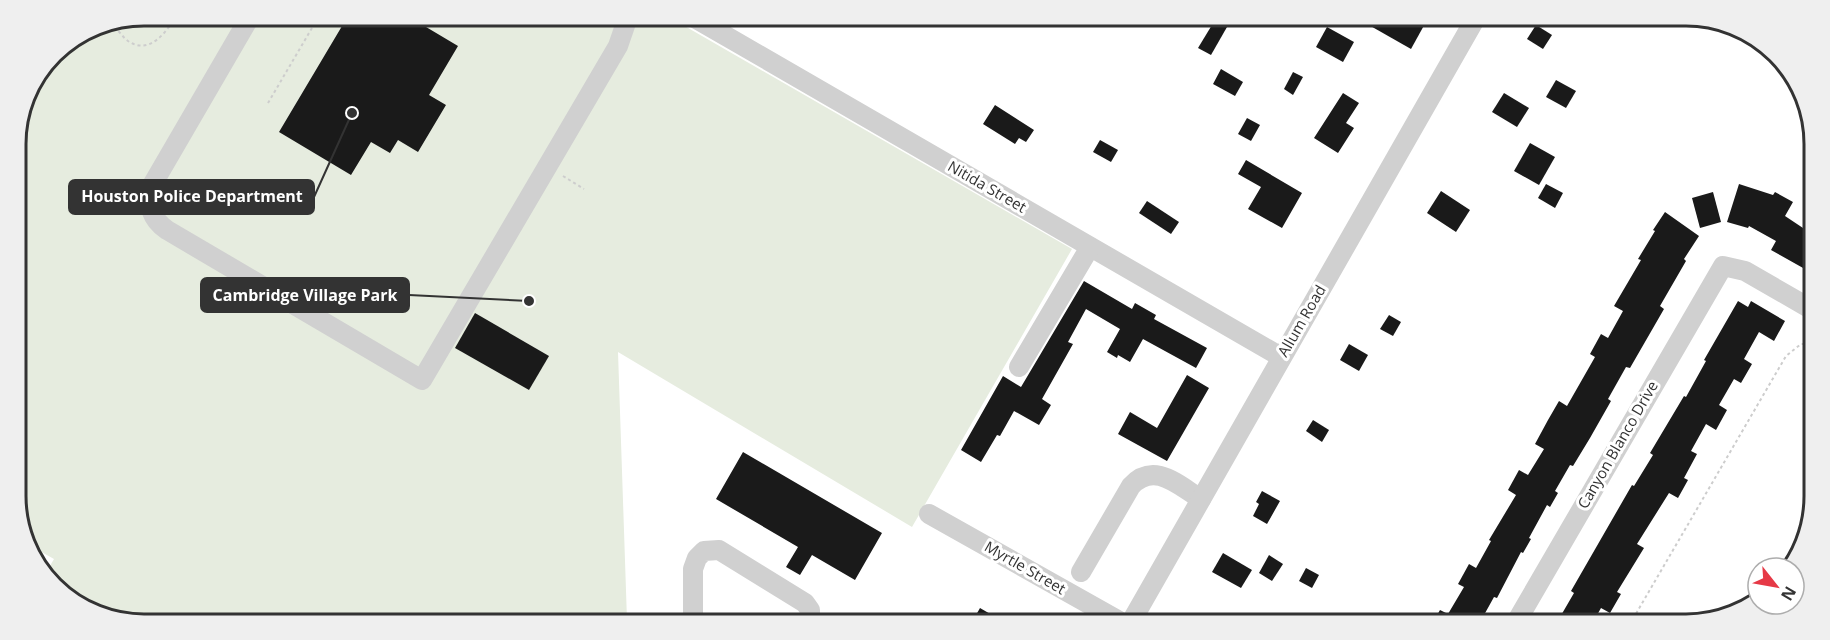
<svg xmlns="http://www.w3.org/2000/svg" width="1830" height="640" viewBox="0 0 1830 640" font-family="'Open Sans',sans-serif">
	<rect width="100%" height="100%" fill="#fff"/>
	<path fill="#e6ecdf" d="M143,15L669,17L1072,249L912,527L618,352L627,620L102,618L47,582L44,576L54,559L29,545L17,521L15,135L28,86L58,47L95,25Z"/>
	<g fill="#1a1a1a">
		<path d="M348,16H419L416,21L458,46L429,95L446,105L418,152L398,140L390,153L371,142L351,175L279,132Z"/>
		<path d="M1215,20H1231L1211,55L1198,48Z"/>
		<path d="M1360,20H1427L1411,49Z"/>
		<path d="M1536,25L1552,35L1543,49L1527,39Z"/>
		<path d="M1327,27L1354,42L1343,62L1316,47Z"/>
		<path d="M1221,69L1243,82L1235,96L1213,84Z"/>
		<path d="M1293,72L1303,77L1293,95L1284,89Z"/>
		<path d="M1556,80L1576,91L1566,108L1546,97Z"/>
		<path d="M1343,93L1359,103L1346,123L1354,128L1338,153L1314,138Z"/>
		<path d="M1504,93L1529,108L1517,127L1492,112Z"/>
		<path d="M995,105L1034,130L1026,142L1019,138L1015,144L983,124Z"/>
		<path d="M1247,118L1260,125L1251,141L1238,134Z"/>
		<path d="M1100,140L1118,150L1111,162L1093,152Z"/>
		<path d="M1530,143L1555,157L1539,185L1514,171Z"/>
		<path d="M1246,160L1302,193L1282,228L1248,209L1261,187L1238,174Z"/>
		<path d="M1546,184L1563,193L1555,208L1538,198Z"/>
		<path d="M1739,184L1773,195L1775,192L1793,202L1785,216L1812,234V273L1771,250L1776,241L1749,226L1748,228L1727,222Z"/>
		<path d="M1441,191L1470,210L1456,232L1427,213Z"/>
		<path d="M1713,192L1721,222L1700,228L1692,198Z"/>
		<path d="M1147,201L1179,222L1171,234L1139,213Z"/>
		<path d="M1665,212L1699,236L1684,259L1686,261L1660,306L1664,309L1630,368L1626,367L1608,399L1611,401L1590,438L1573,466L1570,465L1555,491L1558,493L1550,507L1547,505L1529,538L1531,539L1523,553L1521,552L1497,598L1494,597L1479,624H1432L1440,610L1448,614L1464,587L1458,584L1469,564L1476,568L1491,541L1489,540L1516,495L1508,490L1519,470L1528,475L1544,449L1535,444L1548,420L1559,401L1567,406L1595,357L1590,354L1601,334L1608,338L1623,311L1614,306L1641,260L1638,259L1655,231L1653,230Z"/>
		<path d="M1084,281L1132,309L1135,303L1156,315L1154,319L1207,348L1196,368L1143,339L1130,362L1118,355L1117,358L1107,352L1120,329L1086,309L1068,342L1073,344L1042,399L1051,405L1039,425L1014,411L1000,436L997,435L981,462L961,450L1003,376L1021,387Z"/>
		<path d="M1738,301L1748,307L1751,301L1785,321L1774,341L1759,332L1744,359L1752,364L1741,383L1734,379L1719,405L1727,410L1716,430L1706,424L1691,451L1697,454L1684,478L1688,480L1678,498L1669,493L1637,544L1644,548L1617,592L1621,594L1610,613L1601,608L1592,624H1556L1574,593L1571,591L1632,485L1634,486L1653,455L1650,453L1684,396L1686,397L1706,361L1704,360Z"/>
		<path d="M475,313L549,356L529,390L455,348Z"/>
		<path d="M1389,315L1401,322L1393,336L1380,329Z"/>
		<path d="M1349,344L1368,355L1359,371L1340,360Z"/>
		<path d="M1187,375L1209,388L1167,461L1118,434L1130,412L1157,428Z"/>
		<path d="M1313,420L1329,430L1322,442L1306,431Z"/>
		<path d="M743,452L882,533L855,580L812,555L800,575L786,567L798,547L716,499Z"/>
		<path d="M1262,491L1280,501L1267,524L1253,516L1259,504L1256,502Z"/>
		<path d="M1223,553L1252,570L1241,588L1212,572Z"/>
		<path d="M1269,555L1283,564L1272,581L1259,573Z"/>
		<path d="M1306,568L1319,575L1312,588L1299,581Z"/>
		<path d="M980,608L1004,622H972Z"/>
	</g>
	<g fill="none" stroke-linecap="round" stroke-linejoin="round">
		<g stroke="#cdcdcd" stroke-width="2" stroke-dasharray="3 3" stroke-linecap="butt">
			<path d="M177,16L192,25H196"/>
			<path d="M91,27C98,25 103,23 110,25C118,28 122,37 128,41C150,56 167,31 177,15"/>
			<path d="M268,103L319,16"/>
			<path d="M563,176L584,189"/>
			<path d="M1806,541L1808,537"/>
			<path d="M1630,624L1786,356L1801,344H1811"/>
		</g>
		<g stroke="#d0d0d0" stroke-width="20">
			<path d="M251,15L151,187C148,206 151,219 167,230L422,380L618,46L628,17"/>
			<path d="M693,17L1281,357"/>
			<path d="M1019,367L1090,247"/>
			<path d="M929,514L1121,622"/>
			<path d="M1081,572L1131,486C1154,461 1178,485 1201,499"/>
			<path d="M693,621V569L697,558L704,551L719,550L805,603L810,610V621"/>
			<path d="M1131,622L1474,21"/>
			<path d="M1515,624L1723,266L1745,271L1811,309"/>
		</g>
	</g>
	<g text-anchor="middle" stroke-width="6" stroke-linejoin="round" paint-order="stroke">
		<g font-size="15" fill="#333" stroke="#fff">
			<text transform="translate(987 187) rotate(30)" y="5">Nitida Street</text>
			<text transform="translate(1302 321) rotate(-60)" y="5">Allum Road</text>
			<text transform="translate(1618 445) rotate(-60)" y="5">Canyon Blanco Drive</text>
			<text transform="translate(1025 568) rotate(30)" y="5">Myrtle Street</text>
		</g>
	</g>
	<path d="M0 0H1830V640H0ZM144 26H1686A118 118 0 0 1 1804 144V496A118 118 0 0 1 1686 614H144A118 118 0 0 1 26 496V144A118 118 0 0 1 144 26Z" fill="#efefef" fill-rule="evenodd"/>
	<path fill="none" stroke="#333" stroke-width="3" d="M144 26H1686A118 118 0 0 1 1804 144V496A118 118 0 0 1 1686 614H144A118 118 0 0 1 26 496V144A118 118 0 0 1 144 26Z"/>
	<path fill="none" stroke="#333" stroke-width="2" d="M352 113L314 197M529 301L409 295"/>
	<g fill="#333" stroke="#fff" stroke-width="2">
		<circle cx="352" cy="113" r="6"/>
		<circle cx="529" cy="301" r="6"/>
	</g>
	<g fill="#333" stroke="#333" stroke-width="2">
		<rect x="69" y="180" width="245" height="34" rx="6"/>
		<rect x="201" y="278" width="208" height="34" rx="6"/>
	</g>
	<g font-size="16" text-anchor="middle" font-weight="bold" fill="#fff">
		<text x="192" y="202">Houston Police Department</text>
		<text x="305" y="301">Cambridge Village Park</text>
	</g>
	<g transform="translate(1776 586) rotate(121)"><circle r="28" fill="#ffffff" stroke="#adadad" stroke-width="1.5"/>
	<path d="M0-4.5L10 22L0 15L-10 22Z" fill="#e63946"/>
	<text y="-9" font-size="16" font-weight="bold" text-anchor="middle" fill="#333333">N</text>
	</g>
</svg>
